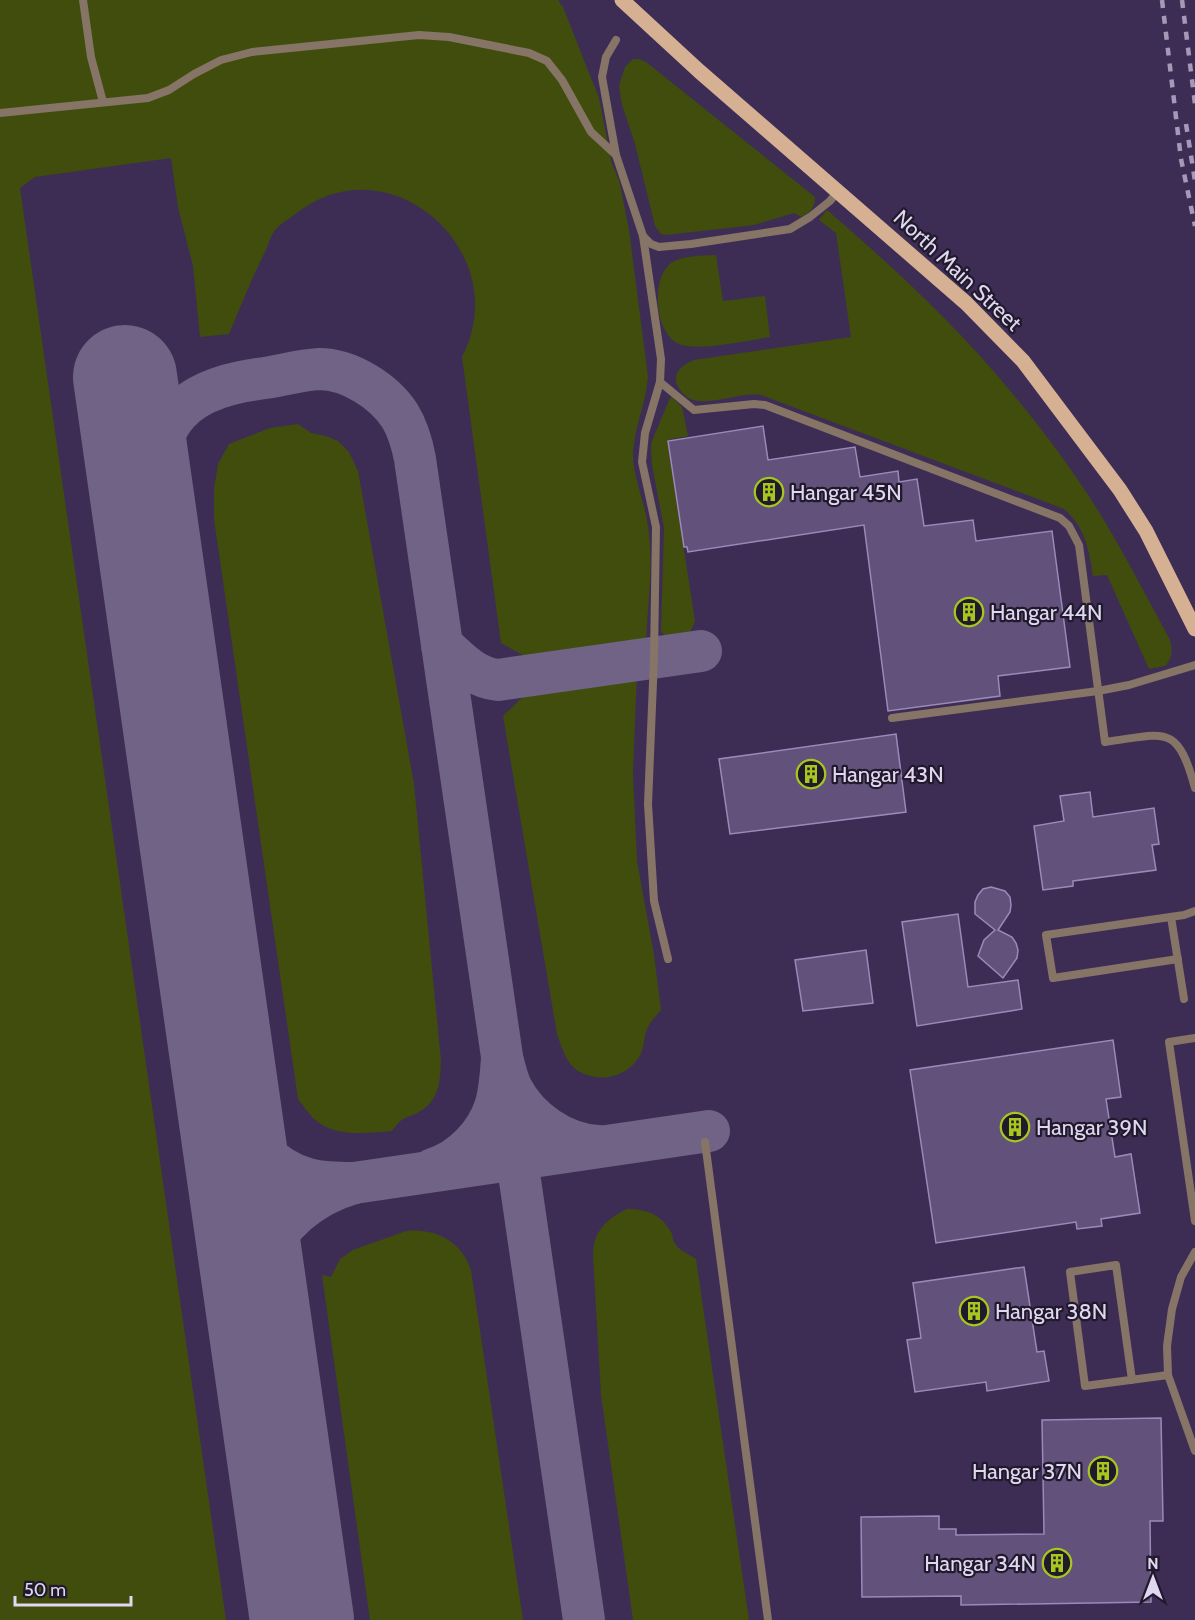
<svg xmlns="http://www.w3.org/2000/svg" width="1195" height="1620" viewBox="0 0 1195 1620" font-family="Cabin,sans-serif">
	<rect width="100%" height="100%" fill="#3d2d55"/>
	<g fill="#404d0d">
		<path d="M0,0H558L563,7L599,98L612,164L619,180L629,230L648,377C646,403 634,428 633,454C633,478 645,502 648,526C654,565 647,608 646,647L535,662L501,643L462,357C516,253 391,141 298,212C291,218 281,223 276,229C271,234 269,243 266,250C252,277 241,306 229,334L200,337L193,266L178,207L171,158L35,177L20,188L226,1620H0Z"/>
		<path d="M633,59H639L646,62L815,197C815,208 811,211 802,217L794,213L754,225L666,235L661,234L655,226L635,144L622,105L619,86L625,67Z"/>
		<path d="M827,210C892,266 957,326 1012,393C1051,440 1089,492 1119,546C1136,576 1152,607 1169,638C1173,649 1173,657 1165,666L1149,669L1107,575L1093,576C1089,549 1085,527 1064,509C964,471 864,434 764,396C743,389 704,410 687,397C669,382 674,368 694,360L851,337L836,233L819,220Z"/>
		<path d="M716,255L723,301L765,296L770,337C750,340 696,352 679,344C655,334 650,279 671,263C683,255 702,256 716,255Z"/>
		<path d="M672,397L682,407L688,436L667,440L695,621C690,634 685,644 669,641L661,631L664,528L652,465L651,448L652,441L670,398Z"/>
		<path d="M298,424L311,433L326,436L338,441L349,452L358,471L414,784L441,1061C440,1083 439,1103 415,1114C402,1119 401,1119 392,1131C367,1133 333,1138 313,1118C308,1113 303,1105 298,1099L214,519V489L218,464L229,444L270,428Z"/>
		<path d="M637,671L633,774L637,861L654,955L661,1010C657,1015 650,1022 647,1029C643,1039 645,1050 637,1060C623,1080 593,1083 574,1068C565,1059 561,1046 557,1034L503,716L533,687Z"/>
		<path d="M627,1209C646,1209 661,1214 671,1232C673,1236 673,1242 676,1245C680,1251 691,1255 696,1259L749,1620H633L601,1395L593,1256C593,1232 605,1220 627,1209Z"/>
		<path d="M406,1231C436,1228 462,1242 471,1270L523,1620H370L322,1275L331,1277L340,1259L353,1250Z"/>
	</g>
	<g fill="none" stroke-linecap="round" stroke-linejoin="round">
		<g stroke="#706386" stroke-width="42">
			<path d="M148,544C151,502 148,447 178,413C200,389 235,382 265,378C283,375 302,370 319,369C349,369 384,391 400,416C408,429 412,443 415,459L584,1620"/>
			<path d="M442,645C460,661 473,677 498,680L701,651"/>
			<path d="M225,1077C225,1085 224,1094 227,1101C237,1134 274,1170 308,1179C323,1183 339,1183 354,1183"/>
			<path d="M433,1169C462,1160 487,1134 496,1104C500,1089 501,1073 502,1058C505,1068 507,1079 512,1089C528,1120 563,1144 598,1146"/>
			<path d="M260,1327C258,1318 256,1309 255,1300C254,1289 258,1277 261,1267C275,1224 312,1195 354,1183L709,1131"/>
		</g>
		<path stroke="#706386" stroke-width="104" d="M125,377L302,1620"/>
	</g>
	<g fill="#61517b" stroke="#9b8ab8" stroke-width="1.5">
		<path d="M763,426L768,460L855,447L860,477L898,471L899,482L917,479L924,526L973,520L976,541L1052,531L1070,667L998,676L1000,696L888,711L864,525L688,552L687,547H684L668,441Z"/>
		<path d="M896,734L906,812L730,834L719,759Z"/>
		<path d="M1090,792L1093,817L1154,808L1159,844L1152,845L1156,870L1073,881V886L1043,890L1034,826L1064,821L1060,796Z"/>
		<path d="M991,887L1005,891L1010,897L1011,905L1010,912L998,930L1012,937L1016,943L1018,950L1017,958L1003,978L978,956L984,940L995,930L975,914V902L978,895L983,889Z"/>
		<path d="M958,914L968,987L1018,980L1022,1009L917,1026L902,922Z"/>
		<path d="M866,950L873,1003L803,1011L795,960Z"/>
		<path d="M1113,1040L1121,1097L1106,1099L1115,1157L1131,1154L1140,1213L1101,1219L1102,1226L1077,1229L1076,1222L936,1243L910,1070Z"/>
		<path d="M1024,1267L1037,1352L1044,1351L1049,1381L987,1391L986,1382L915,1392L907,1340L921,1338L913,1283Z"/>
		<path d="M1161,1418L1163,1521H1150L1151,1602L961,1605V1596L862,1597L861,1517L939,1516V1529H956V1535L1044,1534L1042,1420Z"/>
	</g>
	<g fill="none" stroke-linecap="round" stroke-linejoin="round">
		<g stroke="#867466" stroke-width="8">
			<path d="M83,0L91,57L103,102"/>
			<path d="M616,40L606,57L602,77L616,155"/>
			<path d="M0,113L148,98L169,90L194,74L221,60L252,52L419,35L449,37L529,53L547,61L562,80L591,132L616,155L643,236L651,244L659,247L691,244L790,229L810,217L830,201L838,191"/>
			<path d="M643,236L661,359L660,382L645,433L642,462L656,527L654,658L648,804L654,901L668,959"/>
			<path d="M660,382L694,410L754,404L765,405L1060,518L1069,526L1079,545L1105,742C1165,734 1177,722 1195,788"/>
			<path d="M892,718L1098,691L1129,685L1195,665"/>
			<path d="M1171,917L1184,999"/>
			<path d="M1178,959L1053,978L1046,935L1184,915L1195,911"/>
			<path d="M1195,1038L1169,1042L1195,1221"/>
			<path d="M705,1142L768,1620"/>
			<path d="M1195,1252L1181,1277L1172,1309L1167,1346L1168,1375L1195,1451"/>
			<path d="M1132,1380L1116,1265L1070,1272L1085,1386L1168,1375"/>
		</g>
		<path stroke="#d5b092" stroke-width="15" d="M622,0L699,71L966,303L1023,361L1120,490L1146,531L1195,629"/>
		<g stroke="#a499b7" stroke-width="4.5" stroke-dasharray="8 8" stroke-linecap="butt">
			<path d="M1162,0L1181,159L1195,226"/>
			<path d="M1182,0L1195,104"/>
			<path d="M1186,124L1195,181"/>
		</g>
	</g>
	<defs>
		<g id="building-ring" transform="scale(1.5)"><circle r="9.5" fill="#211a2c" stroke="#a7c71e" stroke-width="1.5"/><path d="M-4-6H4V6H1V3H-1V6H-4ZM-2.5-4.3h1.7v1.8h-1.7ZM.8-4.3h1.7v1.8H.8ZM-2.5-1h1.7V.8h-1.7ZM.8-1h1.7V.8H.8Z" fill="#a7c71e"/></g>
	</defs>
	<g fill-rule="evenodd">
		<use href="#building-ring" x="769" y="492"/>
		<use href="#building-ring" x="969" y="612"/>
		<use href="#building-ring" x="811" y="774"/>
		<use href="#building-ring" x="1015" y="1127"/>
		<use href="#building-ring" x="974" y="1311"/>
		<use href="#building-ring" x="1103" y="1471"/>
		<use href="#building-ring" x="1057" y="1563"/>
	</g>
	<g text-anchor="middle" stroke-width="4.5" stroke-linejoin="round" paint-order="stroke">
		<g font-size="22" fill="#e0d7f0" stroke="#211a2c">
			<text transform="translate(958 270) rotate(43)" y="8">North Main Street</text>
		</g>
		<g font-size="22" fill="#e0d7f0" stroke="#211a2c" text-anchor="start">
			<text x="790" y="500">Hangar 45N</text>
			<text x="990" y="620">Hangar 44N</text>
			<text x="832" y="782">Hangar 43N</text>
			<text x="1036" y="1135">Hangar 39N</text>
			<text x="995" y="1319">Hangar 38N</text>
			<text x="1082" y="1479" text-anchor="end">Hangar 37N</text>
			<text x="1036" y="1571" text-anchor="end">Hangar 34N</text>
		</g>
	</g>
	<g transform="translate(1153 1578)" stroke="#211a2c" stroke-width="4.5" paint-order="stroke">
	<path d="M0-4.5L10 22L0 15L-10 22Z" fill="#e0d7f0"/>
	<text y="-9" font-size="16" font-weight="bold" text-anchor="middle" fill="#e0d7f0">N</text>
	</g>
	<path d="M15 1596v9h116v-9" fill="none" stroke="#e0d7f0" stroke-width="3"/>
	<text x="24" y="1596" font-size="18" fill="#e0d7f0" stroke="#211a2c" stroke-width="4.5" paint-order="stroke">50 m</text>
</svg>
